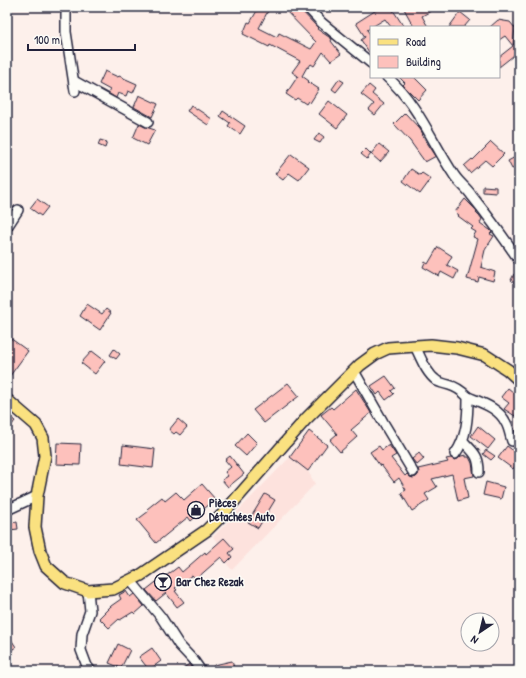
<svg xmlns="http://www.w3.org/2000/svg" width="526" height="678" viewBox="0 0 526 678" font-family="'Patrick Hand',sans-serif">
	<rect width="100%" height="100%" fill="#fdf0eb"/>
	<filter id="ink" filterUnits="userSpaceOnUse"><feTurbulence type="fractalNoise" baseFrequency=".025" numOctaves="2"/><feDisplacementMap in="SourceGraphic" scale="8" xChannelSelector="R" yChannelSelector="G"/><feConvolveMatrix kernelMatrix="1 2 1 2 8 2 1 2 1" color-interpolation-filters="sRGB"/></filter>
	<g filter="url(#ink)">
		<path fill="#fde2dd" d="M290,457L308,471L315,484L232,570L213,548L218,543L213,537Z"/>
		<g fill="#fdc1bc" stroke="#22223b">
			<path d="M259,7H270L259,28L277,37L279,33L311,49L316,42L282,7H298L318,28L317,29L332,39L331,41L341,54L331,61L323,52L314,66L311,64L308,68L307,67L302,76L309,81L308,82L319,89L310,103L308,101L306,104L297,98L295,100L286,94L298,76L292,72L300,61L270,45L269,47L243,34L248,22L250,23Z"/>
			<path d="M381,7H391L404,27H391L385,19L367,30L370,34H371V55L361,40L365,37L356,23Z"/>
			<path d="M403,7H429L431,11L422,16L428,27H414Z"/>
			<path d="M460,12L470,20L464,27H449Z"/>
			<path d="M498,20L510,22L515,28L513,45L519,38V54L518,52L499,67V57L513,46L505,36L499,40V27H490Z"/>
			<path d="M105,71L118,77L119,76L137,84L133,93L128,91L126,96L118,93L116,98L108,93L110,90L99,84Z"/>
			<path d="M399,77H414L427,90L418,100L403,85L405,83Z"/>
			<path d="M339,79L344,82L336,92L332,89Z"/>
			<path d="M369,85L375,90L372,94L384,104L375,115L369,110L374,104L361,94Z"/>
			<path d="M139,95L158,104L152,117L134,107Z"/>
			<path d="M329,101L347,115L337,128L319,114Z"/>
			<path d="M191,105L212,119L208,125L187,111Z"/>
			<path d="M223,111L245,126L240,134L228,126L230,123L220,116Z"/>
			<path d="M405,113L420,129L423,134L422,135L436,156L425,162L410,141L394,124Z"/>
			<path d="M139,124L145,127L149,128L155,130L147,145L133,138Z"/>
			<path d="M319,133L324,137L320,143L314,140Z"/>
			<path d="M100,140L107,142L105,148L98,145Z"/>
			<path d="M491,142L504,154L492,166L485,160L470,173L464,166L472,159L473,160Z"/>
			<path d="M379,144L389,152L380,162L371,154Z"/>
			<path d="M366,149L371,154L367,159L361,154Z"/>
			<path d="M291,154L309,167L299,180L289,173L283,180L275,174Z"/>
			<path d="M519,155V166L512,169L508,161Z"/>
			<path d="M411,169L420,175L422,173L431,179L420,194L403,181Z"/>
			<path d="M483,186L496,187V193L483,192Z"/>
			<path d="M37,199L48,207L41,216L30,208Z"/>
			<path d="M465,199L477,211L476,212L479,215L482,219L480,223L490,230L492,232L490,234L494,236L485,250L481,267L495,272L493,281L479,277L478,282L467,279L478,239L473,237L476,232L471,229L473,227L458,216L459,215L455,212Z"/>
			<path d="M438,247L452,256L447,265L458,271L454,279L441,272L439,276L423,267L425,262L428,264Z"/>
			<path d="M514,274L519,277L516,284L511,280Z"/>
			<path d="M87,304L102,314L106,309L111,313L100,330L80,316Z"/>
			<path d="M10,338L28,351L7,380V343Z"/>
			<path d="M114,349L120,354L116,359L110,355Z"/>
			<path d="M92,351L105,361L95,374L81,363Z"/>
			<path d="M386,376L395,388L391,391L394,394L386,400L380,392L377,395L371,386Z"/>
			<path d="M288,383L299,396L264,423L253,410Z"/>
			<path d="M508,388L519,397V410L515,416L504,409L509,403L501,397Z"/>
			<path d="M356,389L371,413L351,430L357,437L340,452L330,440L337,434L321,415L331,407L333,409Z"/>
			<path d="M7,415L15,421L7,431Z"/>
			<path d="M178,419L187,427L180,435L176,432L174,434L169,430Z"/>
			<path d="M478,426L495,440L488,449L471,436Z"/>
			<path d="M309,431L327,445L308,471L290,457Z"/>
			<path d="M247,433L257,443L246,456L235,446Z"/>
			<path d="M57,443L81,444L80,465L56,464Z"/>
			<path d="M123,445L155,449L153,468L121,464Z"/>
			<path d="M389,445L396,455L391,458L405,476L407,474L410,477L413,478L416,477L418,475L419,472L418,469L448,462L446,459L451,458L455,460L458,459L461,456L466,455V457H469L472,463L474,476L464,478L468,498L458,501L452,474L432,479L437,487L425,494L429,500L412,511L401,493L406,490L399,478L394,482L381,465L380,466L370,452L379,446L382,450Z"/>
			<path d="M507,446L519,455V461L513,469L498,458Z"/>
			<path d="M486,450L495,456L491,460L483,454Z"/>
			<path d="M419,453L424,459L417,465L412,459Z"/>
			<path d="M230,456L244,474L228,487L222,480L228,476L225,472L231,467L225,460Z"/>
			<path d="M486,482L504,487L501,499L483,495Z"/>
			<path d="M202,484L215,499L191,521L188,517L156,543L137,520L149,511L147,509L162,497L165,501L176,492L184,500Z"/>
			<path d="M265,494L275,500L258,528L248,522Z"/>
			<path d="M17,522L18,529L10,530V523Z"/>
			<path d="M224,538L234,549L229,553L232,557L226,563L221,557L196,579L192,575L175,588L177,590L175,591L184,602L177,607L166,593L156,601L146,590L165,575L166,576L178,567L182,572L205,552L206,554Z"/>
			<path d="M126,591L130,597L134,594L144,606L135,614L133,612L120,620L119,619L109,628L99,618L111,606L121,599L119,595Z"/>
			<path d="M7,633L16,647L7,653Z"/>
			<path d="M118,644L130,650L121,668L109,663Z"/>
			<path d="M152,648L161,661L149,670L139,657Z"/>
			<path d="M232,661L235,671H215L214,665Z"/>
			<path d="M189,664L194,671H180Z"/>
		</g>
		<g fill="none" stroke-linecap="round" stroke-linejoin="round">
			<g stroke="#22223b" stroke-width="12">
				<g id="minor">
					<path d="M66,7V32L75,91"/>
					<path d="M307,7L322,23L371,63"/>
					<path d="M387,77C418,104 432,142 454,175C459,183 467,188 472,196C489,217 504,238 519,260"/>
					<path d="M74,81L148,122"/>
					<path d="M7,227L18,210"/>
					<path d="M415,346C421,358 426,373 437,381C441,383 445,384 449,385C457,387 463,392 468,397C468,416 467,438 455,454"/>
					<path d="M354,371L383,422L413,472"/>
					<path d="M468,397C482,403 499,408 506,423C509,428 510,435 512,441"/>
					<path d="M463,441C474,453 479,455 479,472"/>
					<path d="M7,510L37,496"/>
					<path d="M130,580L161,617L179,645L194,661L201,671"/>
					<path d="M88,591L90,611L82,634L81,650L87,666L91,671"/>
				</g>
			</g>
			<g stroke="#22223b" stroke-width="14">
				<path id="major" d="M7,400L36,425L43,438L45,456L37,496L35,527L40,551L46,566L65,583L88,591L113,589L141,575L207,530L222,515L306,419L360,365L375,354L388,348L401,347L431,345L457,348L485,355L508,370L519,380"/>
			</g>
			<use href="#minor" stroke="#fdfcf7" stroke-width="9"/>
			<use href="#major" stroke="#fae180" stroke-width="11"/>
		</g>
	</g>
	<defs>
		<g id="shop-ring" transform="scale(0.9)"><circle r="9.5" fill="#fdfcf7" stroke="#22223b" stroke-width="1.5"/><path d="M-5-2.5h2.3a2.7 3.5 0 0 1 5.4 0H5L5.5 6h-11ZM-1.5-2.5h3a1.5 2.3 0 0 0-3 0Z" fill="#22223b"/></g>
		<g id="bar-ring" transform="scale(0.9)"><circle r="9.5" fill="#fdfcf7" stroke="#22223b" stroke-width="1.5"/><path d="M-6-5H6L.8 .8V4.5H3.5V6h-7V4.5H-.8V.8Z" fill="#22223b"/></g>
	</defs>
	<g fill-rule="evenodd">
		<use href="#shop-ring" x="196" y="510"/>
		<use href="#bar-ring" x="163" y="582"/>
	</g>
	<g text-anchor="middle" stroke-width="3" stroke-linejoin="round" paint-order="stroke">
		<g font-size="12" font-weight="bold" fill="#22223b" stroke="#fdfcf7" text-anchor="start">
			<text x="209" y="507">Pièces<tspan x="209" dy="14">Détachées Auto</tspan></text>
			<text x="176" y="586">Bar Chez Rezak</text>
		</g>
	</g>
	<rect width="526" height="678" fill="none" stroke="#fdfcf7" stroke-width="24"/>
	<rect x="12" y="12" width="502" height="654" fill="none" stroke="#22223b" stroke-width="1.5" filter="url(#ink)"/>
	<rect x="370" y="26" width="130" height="52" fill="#fdfcf7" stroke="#a5a5ac"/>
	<rect x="378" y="39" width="20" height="6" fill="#fae180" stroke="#a5a5ac"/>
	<text x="406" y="46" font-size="12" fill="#22223b">Road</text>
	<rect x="378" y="56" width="20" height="12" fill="#fdc1bc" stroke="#a5a5ac"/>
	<text x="406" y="66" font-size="12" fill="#22223b">Building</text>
	<g transform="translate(480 632) rotate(215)"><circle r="19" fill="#fdfcf7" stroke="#a5a5ac"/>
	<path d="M0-3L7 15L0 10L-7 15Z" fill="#22223b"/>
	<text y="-6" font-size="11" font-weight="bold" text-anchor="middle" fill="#22223b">N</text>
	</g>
	<path d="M28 44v6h107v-6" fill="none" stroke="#22223b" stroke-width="2"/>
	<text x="34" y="44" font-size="12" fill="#22223b" stroke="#fdfcf7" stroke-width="3" paint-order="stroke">100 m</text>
</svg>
